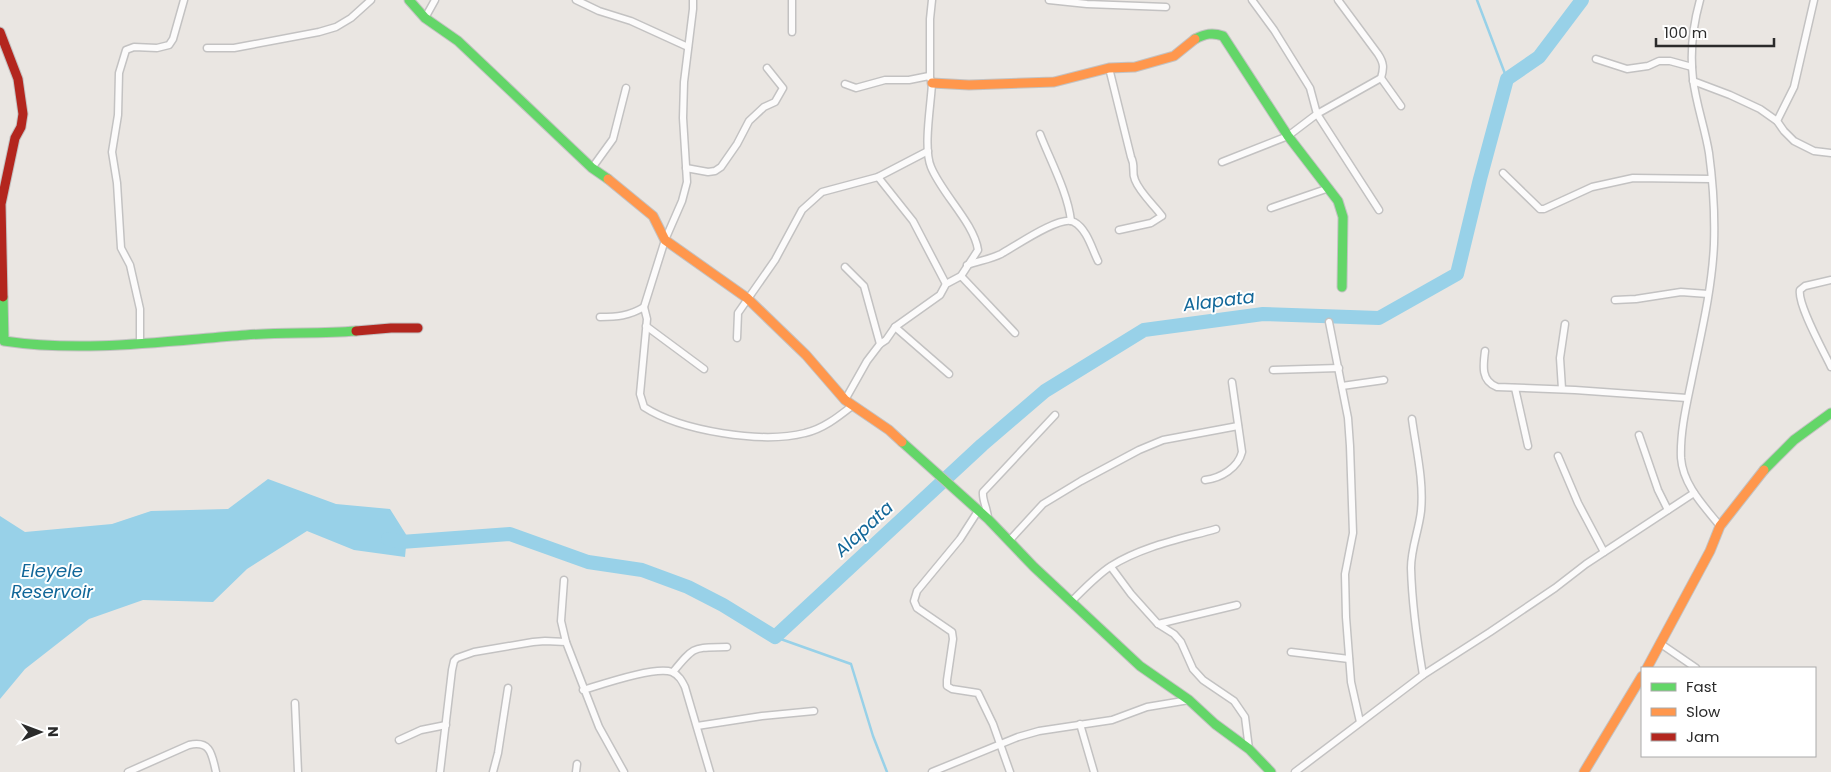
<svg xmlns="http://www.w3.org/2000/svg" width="1831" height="772" viewBox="0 0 1831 772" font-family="Poppins,sans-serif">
	<rect width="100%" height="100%" fill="#eae6e2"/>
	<path fill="#98d1e8" d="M268,479L336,504L390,509L407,536L405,557L354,550L307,531L247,569L213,602L143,600L89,619L25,669L0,699V516L25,532L112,524L151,511L228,509Z"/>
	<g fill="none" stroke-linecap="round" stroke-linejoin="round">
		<g stroke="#98d1e8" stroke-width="2.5">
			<path d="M1477,0L1507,79"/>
			<path d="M775,637L851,664L873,736L887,772"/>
		</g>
		<path stroke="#98d1e8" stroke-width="14" d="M388,539L401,542L510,534L588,562L642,570L688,587L723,605L775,637L982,445L1045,391L1144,330L1263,314L1379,318L1457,274L1480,179L1507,79L1539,57L1582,0"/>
		<g stroke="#c3c2c2" stroke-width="9">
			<g id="street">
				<path d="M576,0L599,11L631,21L688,47"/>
				<path d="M693,0V9L684,82L683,118L687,182L682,201L665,240L644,307L647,319L640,394L644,407C681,431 762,444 805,433C823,429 838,417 852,406L845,400L867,361L880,344L886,340L895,327L940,295L946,284L961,276L978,250C974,223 942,194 931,167C923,148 931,105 932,83L930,78V19L932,0"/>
				<path d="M1049,0L1087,4L1166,7"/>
				<path d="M1338,0L1378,54C1384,63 1384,68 1381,78L1317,114L1379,210"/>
				<path d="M1700,0C1693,25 1690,53 1693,79C1696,104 1705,128 1709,153C1713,183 1715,214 1714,244C1712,291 1700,338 1691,383C1686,407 1680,433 1681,458C1683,485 1704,506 1720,526"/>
				<path d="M425,18L435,0"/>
				<path d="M792,32V0"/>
				<path d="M207,48H234L319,32L336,27L351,18L371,0"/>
				<path d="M1596,59L1627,69L1648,66L1659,61H1670L1692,67"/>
				<path d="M1109,68L1131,157C1136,167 1131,171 1135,180C1140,193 1154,205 1162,216L1151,223L1119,230"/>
				<path d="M1381,78L1401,106"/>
				<path d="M1693,81L1730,95L1760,109L1777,121L1784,131L1794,141L1814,151L1831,153"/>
				<path d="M845,84L856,88L885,80H909L929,76L930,78"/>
				<path d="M1777,121L1794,87L1814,0"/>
				<path d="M1040,134C1050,160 1068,193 1071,221"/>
				<path d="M1222,162L1288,136L1317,114L1310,88L1274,30L1252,0"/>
				<path d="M592,168L613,139L626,88"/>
				<path d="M686,168L708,172L715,171L721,167L737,144L749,121L764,107L775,102L783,88L767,68"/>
				<path d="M1503,173L1540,209H1544L1592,187L1633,178L1711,179"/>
				<path d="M878,177L913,221L946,284"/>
				<path d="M1271,208L1329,188"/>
				<path d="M967,265C978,261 991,259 1001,254C1014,247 1061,214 1074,222C1087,229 1092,249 1098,261"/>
				<path d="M845,267L864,286L880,344"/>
				<path d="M961,276L1015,333"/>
				<path d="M1831,280L1805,286L1800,290C1797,304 1824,352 1831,367"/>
				<path d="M1615,300L1636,299L1681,292L1708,294"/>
				<path d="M600,317C617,317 629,316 644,307"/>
				<path d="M1329,322L1348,418L1350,446L1353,533L1345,574L1346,617L1351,682L1360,722"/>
				<path d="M646,326L704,369"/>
				<path d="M895,327L949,374"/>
				<path d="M737,338L738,313L775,260L802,210L822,192L878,177L928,151"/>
				<path d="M140,342V309L130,265L121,248L117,183L112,152L118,115L119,73L126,50L134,47L157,48L169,45L173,39L184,0"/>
				<path d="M1485,351C1483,366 1481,381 1497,387L1575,390L1687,398"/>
				<path d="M1273,370L1339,368"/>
				<path d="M1342,386L1384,380"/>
				<path d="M1515,388L1528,446"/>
				<path d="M1562,389L1560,358L1565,324"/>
				<path d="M1412,419C1416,449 1424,481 1421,511C1419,530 1411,548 1411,568C1412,604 1417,640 1423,675"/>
				<path d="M1639,435L1658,490L1668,510"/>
				<path d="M1558,456L1578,503L1604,552"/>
				<path d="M1205,480C1221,478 1238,468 1242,452L1232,382"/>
				<path d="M978,511L960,539L917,591L914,601L917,608L952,632L953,639L947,680V686L952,689L978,693L993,724L1010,772"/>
				<path d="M988,519C988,509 982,501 983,492L1055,415"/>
				<path d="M1009,541L1043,504L1081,481L1139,450L1163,440L1238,426"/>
				<path d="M1111,567L1131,594L1158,624L1174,634L1181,642L1193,669L1203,680L1234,701L1245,717L1249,749"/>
				<path d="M564,580L561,621L566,642"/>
				<path d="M1071,602C1084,589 1096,576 1111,566C1143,546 1181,539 1216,529"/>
				<path d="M1158,624L1237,605"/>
				<path d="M1661,644L1696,668"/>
				<path d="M1291,652L1349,659"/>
				<path d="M673,672C695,645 693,648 727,647"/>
				<path d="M583,690C603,684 655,666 672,672C679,675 682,681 685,687L710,772"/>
				<path d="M295,703L298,772"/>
				<path d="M1080,724L1094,772"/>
				<path d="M697,726L762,716L814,711"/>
				<path d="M399,740L421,730L446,725"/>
				<path d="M128,772L189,745C211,740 212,755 216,772"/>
				<path d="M440,772L452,670L454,661L457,658L474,652L533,642L545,641L566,642L599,727L624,772"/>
				<path d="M493,772L498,753L508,688"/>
				<path d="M576,772L577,764"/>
				<path d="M932,772L1018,737L1039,731L1112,720L1147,707L1189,700"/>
				<path d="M1295,772L1423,675L1490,632L1555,588L1586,564L1694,493"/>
			</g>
		</g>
		<g stroke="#c3c2c2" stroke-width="11">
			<g id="fast">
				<path d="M409,0L425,18L458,41L592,168L608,179"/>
				<path d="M1195,39C1205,34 1212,32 1223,36L1288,136L1338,201L1343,217L1342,287"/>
				<path d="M3,297L4,341C84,353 166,341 246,335C282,332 319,334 356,331"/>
				<path d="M902,442L988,519L1034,567L1140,666L1189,700L1215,724L1249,749L1271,772"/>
				<path d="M1764,470L1794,440L1831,413"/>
			</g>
		</g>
		<g stroke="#c3c2c2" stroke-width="11">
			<g id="slow">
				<path d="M932,83L969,85L1054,82L1109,68L1135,67L1174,56L1195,39"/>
				<path d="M608,179L653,216L665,240L747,298L806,355L845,400L889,430L902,442"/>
				<path d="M1647,668L1710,551L1720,526L1764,470"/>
				<path d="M1584,772L1642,676"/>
			</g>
		</g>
		<g stroke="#c3c2c2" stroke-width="11">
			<g id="jam">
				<path d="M0,32L18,79L23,114L21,127L15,138L1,204L3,297"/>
				<path d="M356,331L391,328H418"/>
			</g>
		</g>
		<use href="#street" stroke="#fcfbfb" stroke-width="6"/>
		<use href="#fast" stroke="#63d668" stroke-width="9"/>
		<use href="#slow" stroke="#ff974d" stroke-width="9"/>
		<use href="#jam" stroke="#b3261e" stroke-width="9"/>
	</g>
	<g text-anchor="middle" stroke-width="4" stroke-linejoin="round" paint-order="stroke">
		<g font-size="18" font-style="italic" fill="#126799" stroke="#fff">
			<text transform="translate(1219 301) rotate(-7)" y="6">Alapata</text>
			<text transform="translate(864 529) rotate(-43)" y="6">Alapata</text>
			<text x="52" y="577">Eleyele<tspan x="52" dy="21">Reservoir</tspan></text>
		</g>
	</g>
	<rect x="1641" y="667" width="175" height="90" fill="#ffffff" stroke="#aaaaaa"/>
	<rect x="1651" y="683" width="25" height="8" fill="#63d668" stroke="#aaaaaa"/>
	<text x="1686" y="692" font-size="15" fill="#2b2b2b">Fast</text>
	<rect x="1651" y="708" width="25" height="8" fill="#ff974d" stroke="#aaaaaa"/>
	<text x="1686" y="717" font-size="15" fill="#2b2b2b">Slow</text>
	<rect x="1651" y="733" width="25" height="8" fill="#b3261e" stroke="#aaaaaa"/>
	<text x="1686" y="742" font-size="15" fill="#2b2b2b">Jam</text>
	<g transform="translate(40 732) rotate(89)" stroke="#ffffff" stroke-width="4" paint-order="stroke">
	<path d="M0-4L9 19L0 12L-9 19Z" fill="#2b2b2b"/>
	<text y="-8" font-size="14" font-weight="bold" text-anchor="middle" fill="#2b2b2b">N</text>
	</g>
	<path d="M1656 38v8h118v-8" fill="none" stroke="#2b2b2b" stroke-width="2.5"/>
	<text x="1664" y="38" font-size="15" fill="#2b2b2b" stroke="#ffffff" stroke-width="4" paint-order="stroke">100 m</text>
</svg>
